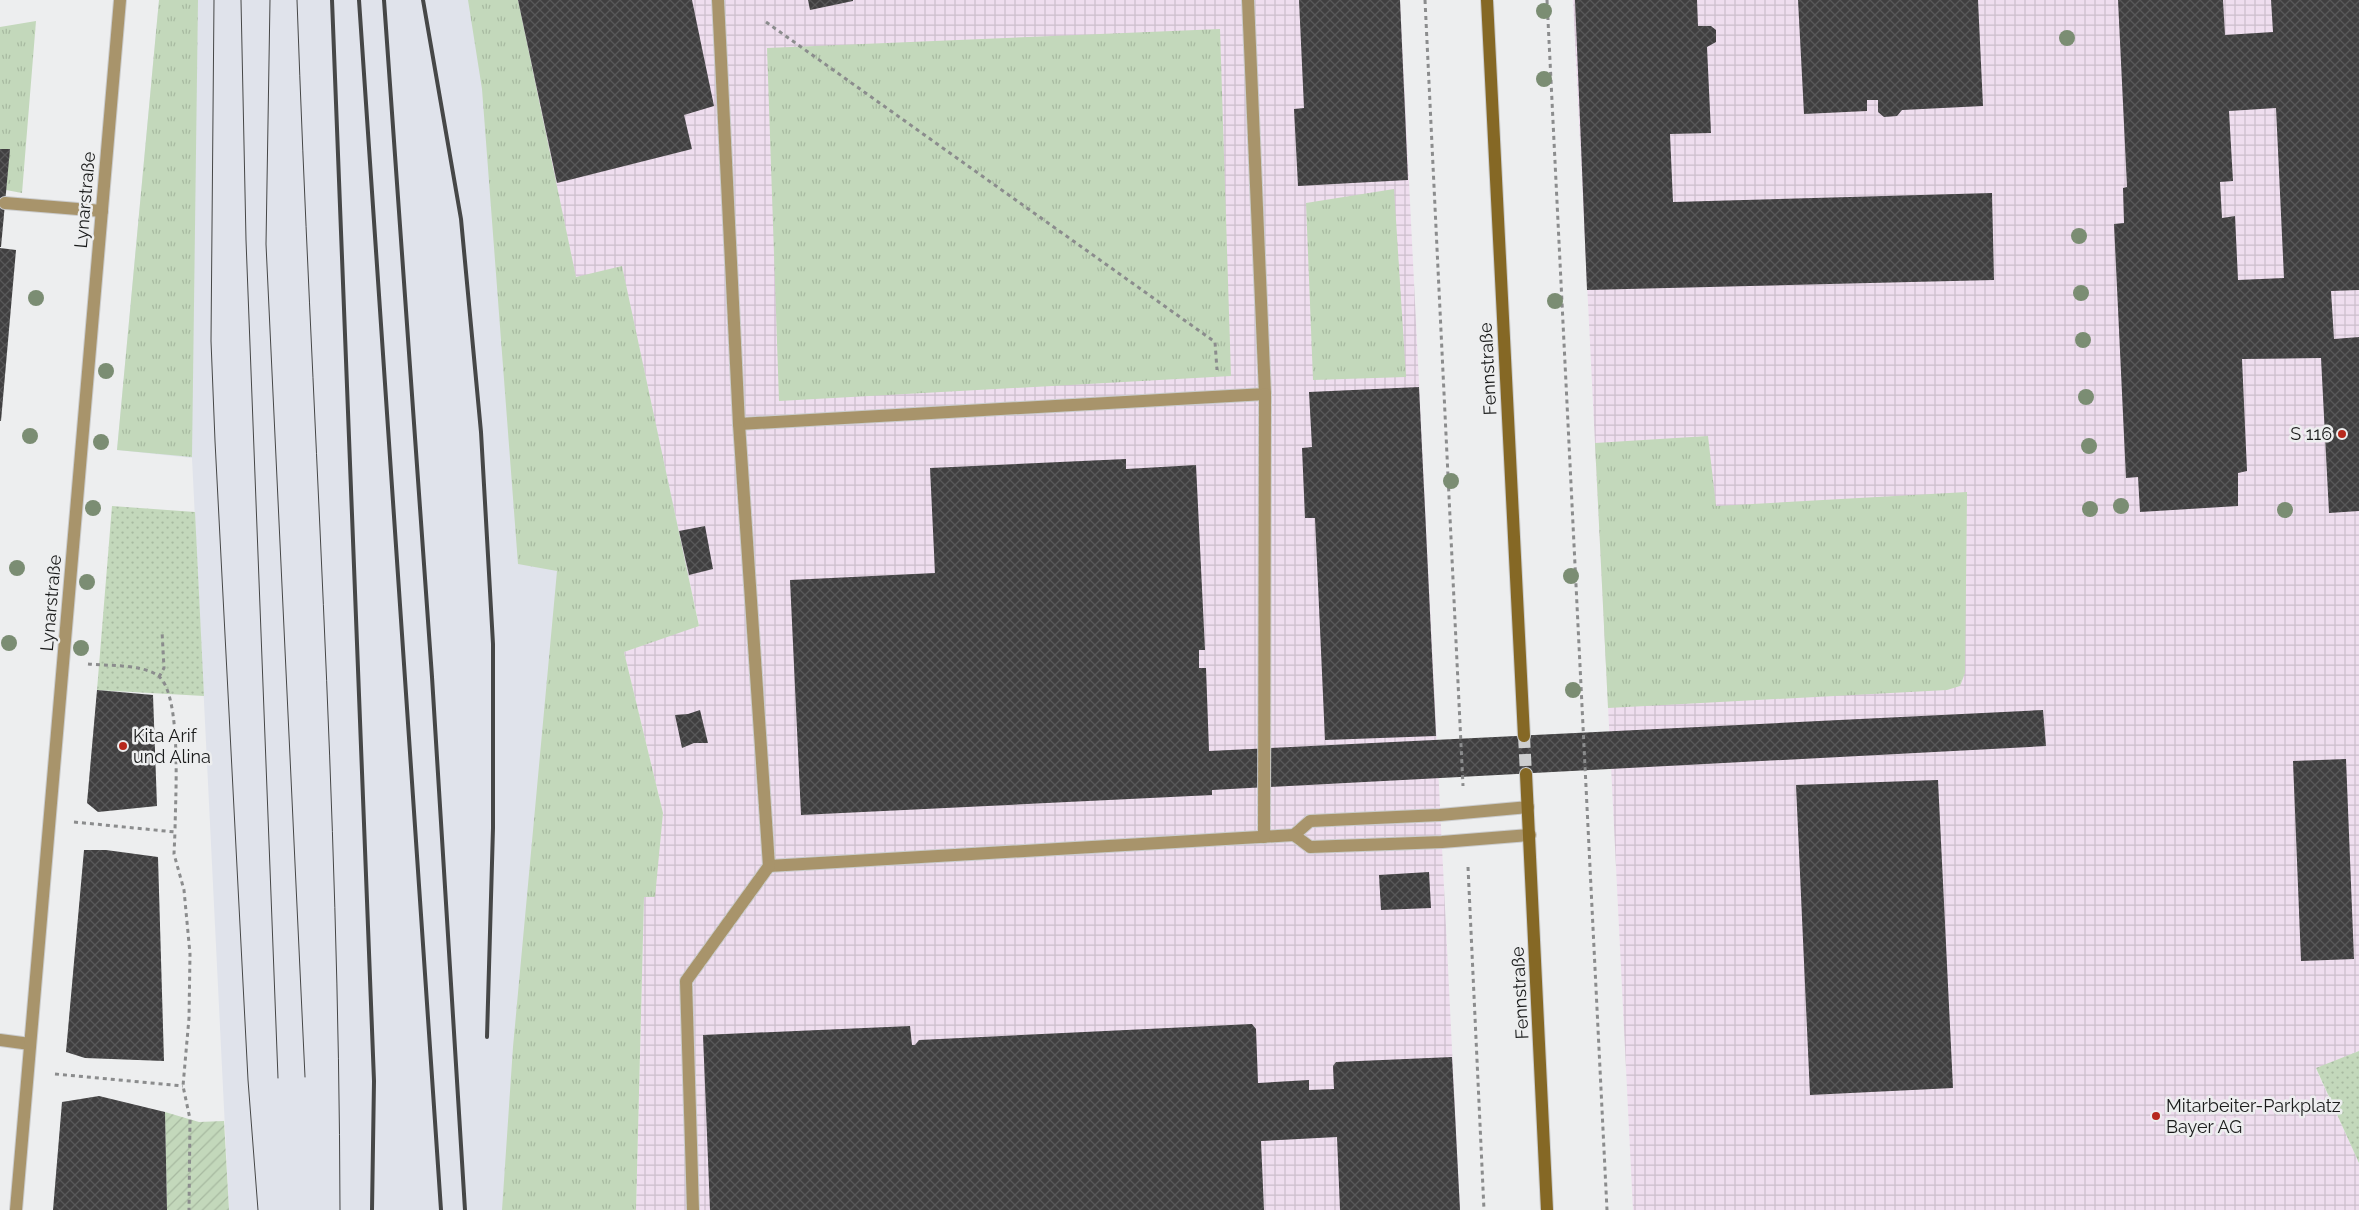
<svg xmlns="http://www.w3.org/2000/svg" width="2359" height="1210" viewBox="0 0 2359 1210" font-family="Raleway,sans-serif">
	<defs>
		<pattern id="industrial-grid" width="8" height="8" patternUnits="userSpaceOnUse" patternTransform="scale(1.25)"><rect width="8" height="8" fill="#efdeef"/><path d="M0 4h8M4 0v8" fill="none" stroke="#ccbecc"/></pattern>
		<pattern id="grass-tufts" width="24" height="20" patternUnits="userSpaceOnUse" patternTransform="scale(1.25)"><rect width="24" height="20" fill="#c3d8bb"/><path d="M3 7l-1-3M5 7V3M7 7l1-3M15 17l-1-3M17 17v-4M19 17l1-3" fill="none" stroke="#a7b9a0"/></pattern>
		<pattern id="park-dots" width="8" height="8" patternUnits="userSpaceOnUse" patternTransform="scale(1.25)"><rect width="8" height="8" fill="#c3d8bb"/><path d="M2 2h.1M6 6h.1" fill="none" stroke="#a7b9a0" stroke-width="1.8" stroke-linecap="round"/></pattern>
		<pattern id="garden-furrows" width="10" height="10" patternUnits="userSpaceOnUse" patternTransform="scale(1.25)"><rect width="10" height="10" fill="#c3d8bb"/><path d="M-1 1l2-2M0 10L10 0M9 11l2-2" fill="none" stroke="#a7b9a0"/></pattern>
		<pattern id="building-cross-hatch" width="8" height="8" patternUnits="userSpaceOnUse" patternTransform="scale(1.25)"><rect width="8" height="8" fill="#403f40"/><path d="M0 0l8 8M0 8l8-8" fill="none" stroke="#585859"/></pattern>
	</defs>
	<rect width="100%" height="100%" fill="#edeeef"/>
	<path fill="#e0e3eb" d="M159,0H518L576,277L622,266L689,575L624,652L636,1210H229L192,458L117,450Z"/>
	<g fill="url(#industrial-grid)">
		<path d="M518,0H1400L1460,1210H636L644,897H654L663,813L624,652L699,625L622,267L576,278Z"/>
		<path d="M1573,0H2359V1051L2316,1069L2359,1163V1210H1633Z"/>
	</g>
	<g fill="url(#grass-tufts)">
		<path d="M159,0H198L192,457L117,450Z"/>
		<path d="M468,0H518L576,277L622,266L699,626L624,652L663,813L655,897H644L636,1210H502L513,1047L557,571L518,564L482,89Z"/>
		<path d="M36,21L22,193L6,190L9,149H0V27Z"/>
		<path d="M1220,29L1231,376L779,401L767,48Z"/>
		<path d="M1394,189L1406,377L1313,380L1306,203Z"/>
		<path d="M1708,436L1716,506L1967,492L1965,673L1960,686L1947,690L1608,708L1595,443Z"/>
	</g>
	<g fill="url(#park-dots)">
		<path d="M112,506L195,512L204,696L97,690Z"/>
		<path d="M2359,1051V1163L2316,1068Z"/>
	</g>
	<path fill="url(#garden-furrows)" d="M165,1112L199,1122L224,1121L229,1210H167Z"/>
	<g fill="url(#building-cross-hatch)" fill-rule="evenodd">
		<path d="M518,0H692L714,106L684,115L692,149L557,183Z"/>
		<path d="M808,0H853V1L810,10Z"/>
		<path d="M1299,0H1400L1408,180L1298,186L1294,109L1304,108Z"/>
		<path d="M1575,0H1697L1698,26H1711L1716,30V42L1707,47L1711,133L1670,134L1673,202L1992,193L1994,280L1587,290Z"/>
		<path d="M1798,0H1978L1983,106L1902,110L1897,116L1884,117L1878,112V100H1867V111L1804,114Z"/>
		<path d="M2118,0H2223L2225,35L2273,32L2271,0H2359V290L2331,291L2334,339L2359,337V511L2329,513L2321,358L2242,359L2247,471L2238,473V506L2140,512L2138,477L2126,478L2114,224L2124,223L2123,188L2127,187ZM2276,108L2284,278L2238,280L2235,216L2222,218L2220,182L2233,181L2229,111Z"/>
		<path d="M0,149H10L1,247H0Z"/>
		<path d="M0,248L16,250L1,421H0Z"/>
		<path d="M1419,387L1436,736L1325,740L1315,518H1305L1302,448L1312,447L1309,392Z"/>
		<path d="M1126,459V469L1196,465L1205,650H1199V668H1206L1209,751L2043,710L2046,746L1212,790V795L801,815L790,580L935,573L930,468Z"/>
		<path d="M705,526L713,569L689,575L679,531Z"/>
		<path d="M97,690L153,695L157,806L98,812L87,803Z"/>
		<path d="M700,710L708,743H694L682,748L675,715L688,714Z"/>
		<path d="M2346,759L2354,959L2301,961L2293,761Z"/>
		<path d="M1938,780L1953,1088L1810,1095L1796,785Z"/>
		<path d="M84,850H106L158,857L164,1061L85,1058L66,1052Z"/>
		<path d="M1429,872L1431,908L1381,910L1379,875Z"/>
		<path d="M1252,1024L1256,1029L1258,1083L1309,1080V1090L1334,1089L1333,1066L1336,1062L1452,1057L1460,1210H1340L1337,1137L1261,1141L1264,1210H710L703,1035L910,1026L912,1045H915L919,1040Z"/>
		<path d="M99,1096L165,1112L167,1210H53L62,1102Z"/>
	</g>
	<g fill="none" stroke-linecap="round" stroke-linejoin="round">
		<path stroke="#cdcecf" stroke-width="12" stroke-dasharray="12 6" stroke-linecap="butt" d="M1524,736L1526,774"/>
		<g stroke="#cbcccd" stroke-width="14">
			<g id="service">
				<path d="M718,0L739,424L1265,394L1248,0"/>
				<path d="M5,203L102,211"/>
				<path d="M739,424L769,866L1294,835L1310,821L1440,815L1528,807"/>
				<path d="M1294,835L1310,847L1442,842L1530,835"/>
				<path d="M1264,837L1265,394"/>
				<path d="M693,1210L686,981L769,866"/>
			</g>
		</g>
		<g stroke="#cbcccd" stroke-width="14">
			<g id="minor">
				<path d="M0,1040L30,1044"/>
				<path d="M16,1210L120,0"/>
			</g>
		</g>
		<g stroke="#cbcccd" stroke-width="14">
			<g id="secondary">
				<path d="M1487,0L1524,736"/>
				<path d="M1526,774L1547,1210"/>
			</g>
		</g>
		<g stroke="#8b8c8d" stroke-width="3" stroke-dasharray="4 4" stroke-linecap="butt">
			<path d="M1425,0L1463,786"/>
			<path d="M1547,0L1607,1210"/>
			<path d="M766,22L1215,342L1217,370"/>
			<path d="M88,664C108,666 140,664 157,675C183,691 175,802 175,832"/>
			<path d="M159,677L164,668L162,631"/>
			<path d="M74,822L175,832L174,854L184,890L190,954L189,1018L183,1086L190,1119L189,1210"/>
			<path d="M1468,867L1484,1210"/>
			<path d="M55,1074L183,1086"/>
		</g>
		<use href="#service" stroke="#a8946b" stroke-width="12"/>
		<use href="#minor" stroke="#a8946b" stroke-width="12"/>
		<use href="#secondary" stroke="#856825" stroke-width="12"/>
		<g stroke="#464747" stroke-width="1">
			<path d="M214,0L211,341L215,441L248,1080L258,1210"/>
			<path d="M241,0L246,240L278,1078"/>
			<path d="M270,0L266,244L305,1077"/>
			<path d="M297,0C311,403 339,806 340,1210"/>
		</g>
		<g stroke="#464747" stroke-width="4">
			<path d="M332,0L374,1081L372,1210"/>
			<path d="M359,0L441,1210"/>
			<path d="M384,0L432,677L465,1210"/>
			<path d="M423,0L461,219L481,432L493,644V828L487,1037"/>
		</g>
	</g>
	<g fill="#7b8d73">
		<circle cx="1544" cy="11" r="8"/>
		<circle cx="2067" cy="38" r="8"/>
		<circle cx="1544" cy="79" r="8"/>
		<circle cx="2079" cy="236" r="8"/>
		<circle cx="2081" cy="293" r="8"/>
		<circle cx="36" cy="298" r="8"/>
		<circle cx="1555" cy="301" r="8"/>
		<circle cx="2083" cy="340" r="8"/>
		<circle cx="106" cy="371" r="8"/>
		<circle cx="2086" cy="397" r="8"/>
		<circle cx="30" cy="436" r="8"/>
		<circle cx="101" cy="442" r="8"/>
		<circle cx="2089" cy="446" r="8"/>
		<circle cx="1451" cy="481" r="8"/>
		<circle cx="2121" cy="506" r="8"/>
		<circle cx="93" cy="508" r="8"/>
		<circle cx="2090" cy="509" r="8"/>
		<circle cx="2285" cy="510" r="8"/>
		<circle cx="17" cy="568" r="8"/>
		<circle cx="1571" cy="576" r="8"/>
		<circle cx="87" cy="582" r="8"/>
		<circle cx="9" cy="643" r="8"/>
		<circle cx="81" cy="648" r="8"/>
		<circle cx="1573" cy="690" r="8"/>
	</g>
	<g fill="#b7291d" stroke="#edeeef" stroke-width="2">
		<circle cx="2342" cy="434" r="5"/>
		<circle cx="123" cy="746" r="5"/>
		<circle cx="2156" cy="1116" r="5"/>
	</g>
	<g text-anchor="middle" stroke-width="5" stroke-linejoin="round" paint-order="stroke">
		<g font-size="18" fill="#1a1b1b" stroke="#edeeef">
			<text transform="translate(85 200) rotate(-85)" y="6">Lynarstraße</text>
			<text transform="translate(1488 369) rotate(-93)" y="6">Fennstraße</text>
			<text transform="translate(51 603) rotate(-85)" y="6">Lynarstraße</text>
			<text transform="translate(1520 993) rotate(-93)" y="6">Fennstraße</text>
		</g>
		<g font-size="18" fill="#1a1b1b" stroke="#edeeef" text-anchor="start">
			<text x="2332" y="440" text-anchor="end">S 116</text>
			<text x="133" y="742">Kita Arif<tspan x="133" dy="21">und Alina</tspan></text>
			<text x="2166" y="1112">Mitarbeiter-Parkplatz<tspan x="2166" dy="21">Bayer AG</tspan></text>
		</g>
	</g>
</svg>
